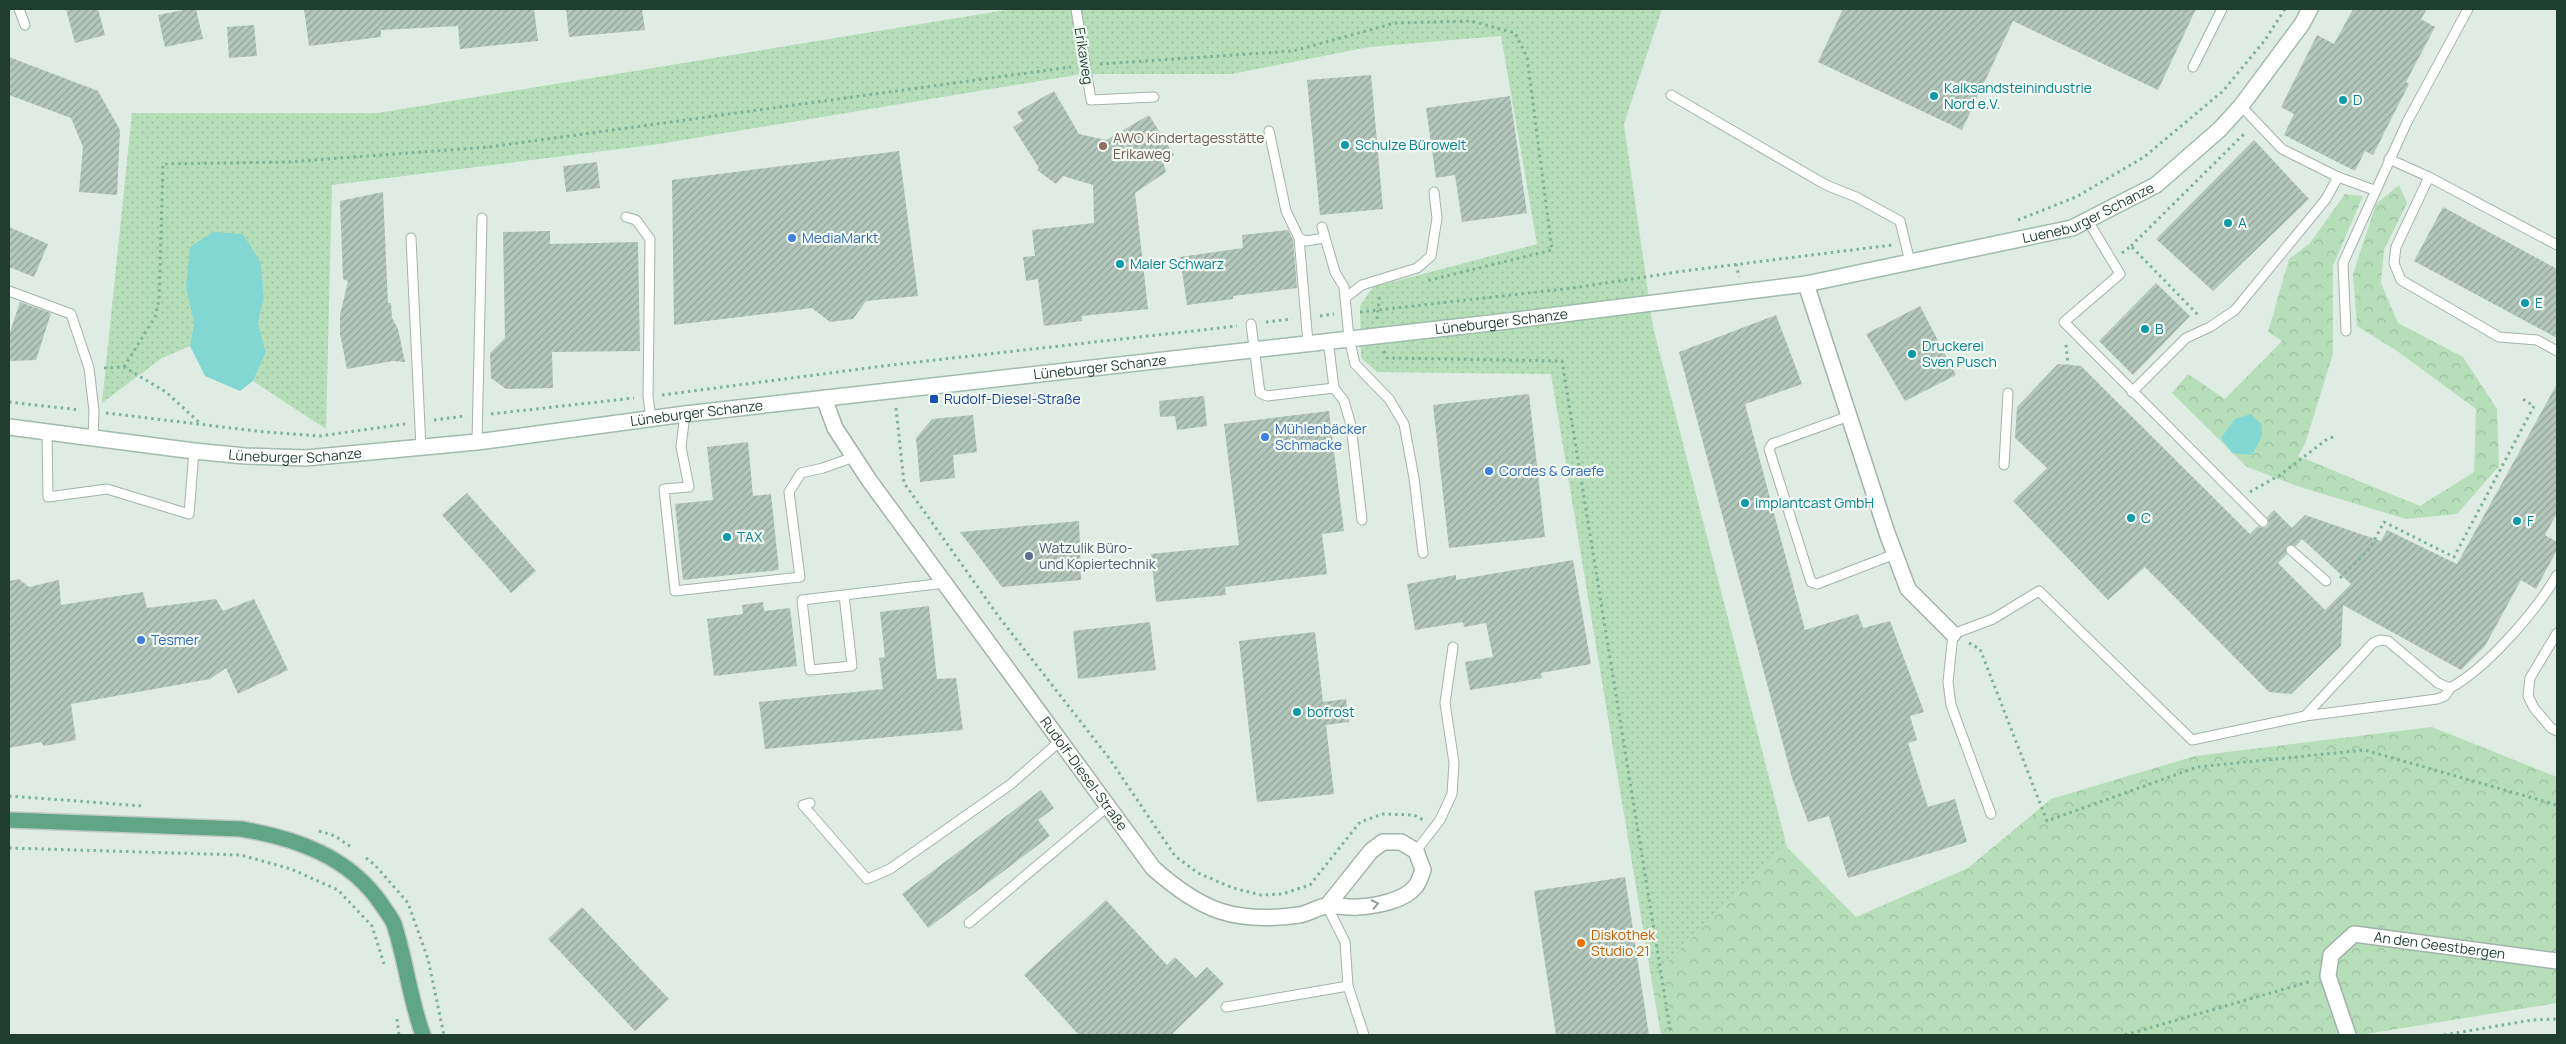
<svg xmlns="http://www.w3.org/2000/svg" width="2566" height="1044" viewBox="0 0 2566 1044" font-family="Manrope,sans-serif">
	<defs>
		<pattern id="grass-dots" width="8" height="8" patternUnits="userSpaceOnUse" patternTransform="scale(1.25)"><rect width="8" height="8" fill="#b6dfb9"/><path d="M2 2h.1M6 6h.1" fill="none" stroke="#9cc09f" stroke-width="1.8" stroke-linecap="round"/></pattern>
		<pattern id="forest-crowns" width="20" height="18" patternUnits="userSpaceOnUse" patternTransform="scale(1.25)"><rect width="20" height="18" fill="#b6dfb9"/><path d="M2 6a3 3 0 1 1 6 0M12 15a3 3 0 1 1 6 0" fill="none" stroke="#9cc09f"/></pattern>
		<pattern id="building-hatch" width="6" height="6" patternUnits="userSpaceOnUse" patternTransform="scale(1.25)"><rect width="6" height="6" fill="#b4c7bc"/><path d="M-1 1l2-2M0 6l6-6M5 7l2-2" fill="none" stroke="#92a399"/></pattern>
	</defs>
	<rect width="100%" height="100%" fill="#dfece4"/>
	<path fill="url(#grass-dots)" d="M1012,9H1662L1624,124L1653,327L1787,847L1651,977L1551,374L1377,372L1361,358L1360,306L1373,287L1537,244L1501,36L1369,47L1232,74H1082L659,144L332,185L326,429L253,381L266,352L258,323L264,298L261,263L186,288L194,322L190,346L162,358L102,403L132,113H378Z"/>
	<g fill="url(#forest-crowns)">
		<path d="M2399,185L2407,203L2384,250L2381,283L2398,323L2463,357L2497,409L2499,466L2457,514L2406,519L2300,487L2247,467L2172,393L2188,374L2225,399L2282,341L2268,332L2289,259L2310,243L2345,194L2363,196L2333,266V354L2305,444L2298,456L2420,506L2474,472L2476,409L2397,351L2357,326L2353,274L2376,204Z"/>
		<path d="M2432,727L2557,777V1003L2360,1035H1661L1651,977L1787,847L1856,917L1968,868L2051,799L2195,756Z"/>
	</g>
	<g fill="#82d7d3">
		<path d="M213,232L243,234L261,263L264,298L258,323L266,352L253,381L240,391L205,376L190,346L194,322L186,288L190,247Z"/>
		<path d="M2251,414L2262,425V436L2252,455L2232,453L2221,438L2235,419Z"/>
	</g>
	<g fill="url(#building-hatch)" fill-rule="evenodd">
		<path d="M66,9H98L105,35L75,43Z"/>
		<path d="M188,9H196L203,39L165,47L158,15Z"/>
		<path d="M304,9H534L538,41L460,49L458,26L381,30V37L309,46Z"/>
		<path d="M566,9H642L645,30L569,37Z"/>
		<path d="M1843,9H2196L2158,90L2013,21L1962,130L1818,62Z"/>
		<path d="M2353,9H2427L2421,19L2435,27L2406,82L2409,84L2373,155L2365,151L2355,171L2284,135L2294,114L2281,107L2317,35L2334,44Z"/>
		<path d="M254,25L257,56L229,58L227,27Z"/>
		<path d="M9,57L98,91L120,130L117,195L79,192L83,147L71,118L9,95Z"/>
		<path d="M1371,75L1383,209L1320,215L1307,80Z"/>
		<path d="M1054,91L1079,134L1106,140L1149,115L1174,155L1163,161L1166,172L1135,193L1148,309L1082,316V321L1044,326L1038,279L1026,281L1023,257L1035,256L1032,230L1094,223L1093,185L1063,176L1056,184L1037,170L1039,168L1013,127L1023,121L1017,112Z"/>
		<path d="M1510,96L1527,213L1462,222L1455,175L1436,178L1426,108Z"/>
		<path d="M2254,140L2309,199L2213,291L2156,239Z"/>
		<path d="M899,151L918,296L866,301L853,319L830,322L812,308L674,325L672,180Z"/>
		<path d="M597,162L600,188L566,192L563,166Z"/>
		<path d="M383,192L388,303H391L392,318L398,329L405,362L393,361L347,369L340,334V315L348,281L343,279L340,201Z"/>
		<path d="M2443,207L2557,269V338L2414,261Z"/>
		<path d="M9,227L48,244L34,277L9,267Z"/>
		<path d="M1288,230L1293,240L1297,288L1233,296V299L1187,305L1180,257L1243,248L1242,235Z"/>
		<path d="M550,231V244L638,242L640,351L552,352L553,388L506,389L491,378L490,353L505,338L503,232Z"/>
		<path d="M2156,283L2190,316L2133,375L2099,341Z"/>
		<path d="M20,302L51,313L36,360L9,361V335Z"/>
		<path d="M1920,306L1956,375L1905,401L1866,334Z"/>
		<path d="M1776,315L1802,384L1745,404L1805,630L1858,614L1863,628L1890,621L1924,712L1910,716L1917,740L1908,743L1928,807L1955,799L1967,842L1848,878L1829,816L1808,822L1792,778L1679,352Z"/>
		<path d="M2058,364L2081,366L2250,534L2258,526L2262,528L2267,527L2269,523L2267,517L2274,510L2292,528L2305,515L2381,541L2387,530L2457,564L2557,384V513L2545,535L2557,542V550L2536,589L2521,580L2485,646L2461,670L2343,605L2341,646L2291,694L2269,692L2145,567L2108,600L2013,501L2047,468L2015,438L2017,407ZM2302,539L2351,584L2325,610L2278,563L2287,554V546H2296Z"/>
		<path d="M1529,394L1545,537L1449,548L1433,405Z"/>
		<path d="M1204,396L1207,426L1177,430L1175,416L1160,417L1159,401Z"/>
		<path d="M1329,411L1344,531L1322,534L1327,574L1225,587L1226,595L1156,602L1151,554L1239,545L1224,424Z"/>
		<path d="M973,415L977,452L953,455L955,478L920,482L916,438L932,419Z"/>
		<path d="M748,442L753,496L771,494L779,570L683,580L675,504L713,500L707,447Z"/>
		<path d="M467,493L536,571L511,593L442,515Z"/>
		<path d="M1079,521L1081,580L1002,587L960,532Z"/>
		<path d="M1573,560L1591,664L1541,673L1542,678L1470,690L1465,662L1493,657L1486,623L1464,627L1463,622L1415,630L1407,584L1456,575V580Z"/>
		<path d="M19,579L29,587L59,580L61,605L143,592L147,608L216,599L223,611L254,599L288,670L238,694L226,668L210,679L71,704L76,740L44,746L41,742L9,748V581Z"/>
		<path d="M763,602L764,611L790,608L797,666L714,676L707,619L743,614L742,605Z"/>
		<path d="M929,606L937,679L956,678L963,730L765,749L759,702L883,689L879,658L885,657L880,612Z"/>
		<path d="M1150,622L1156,670L1078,679L1073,631Z"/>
		<path d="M1315,632L1323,702L1346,699L1349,722L1326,725L1334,794L1257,802L1239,641Z"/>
		<path d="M1041,790L1054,808L1038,820L1050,836L928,928L902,894Z"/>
		<path d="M1625,877L1649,1035H1556L1534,891Z"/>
		<path d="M1106,900L1167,965L1175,957L1196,978L1207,967L1224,984L1171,1035H1079L1024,975Z"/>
		<path d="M582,907L669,999L635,1031L548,939Z"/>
	</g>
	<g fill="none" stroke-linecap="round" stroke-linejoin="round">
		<g stroke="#a2b4aa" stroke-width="11">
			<g id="lane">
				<path d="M19,9L25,25"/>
				<path d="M1076,9L1091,100L1154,97"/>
				<path d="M2193,67L2222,9"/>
				<path d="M1671,95L1826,185L1856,197L1900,221L1910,262"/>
				<path d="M2241,106L2282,149L2338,177L2374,190"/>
				<path d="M1269,131L1286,211L1299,238L1308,343"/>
				<path d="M2389,159L2429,177L2557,245"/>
				<path d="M2429,177L2396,247L2394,263L2401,280L2499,337L2537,340L2557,351"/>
				<path d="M626,217L636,220L650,239L648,396L651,419"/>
				<path d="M2088,221L2120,274L2064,322L2263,522"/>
				<path d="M1322,227L1335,272L1344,287L1349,338L1355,364L1389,399L1404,424L1414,478L1423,553"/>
				<path d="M411,238L421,448"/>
				<path d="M1299,238L1306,241L1324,238"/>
				<path d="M9,291L71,314L89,368L94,411L93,438"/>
				<path d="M1345,298L1362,285L1417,268L1431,256L1437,218L1434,192"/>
				<path d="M1251,324L1260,393L1267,396L1334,388"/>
				<path d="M2346,331L2343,263L2407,122L2468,9"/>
				<path d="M1328,340L1334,388L1344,401L1351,425L1362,520"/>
				<path d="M2132,392L2186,338L2210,327L2235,310L2326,199L2338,177"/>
				<path d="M685,414L681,447L689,487L664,489L675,591L800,577L789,492L801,473L823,468L854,457"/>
				<path d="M1849,416L1772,444L1769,449L1811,582L1817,584L1895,554"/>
				<path d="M47,432L48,497L107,489L189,514L194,451"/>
				<path d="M477,442L482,218"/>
				<path d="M2004,465L2008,393"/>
				<path d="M2291,550L2326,581"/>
				<path d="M844,595L852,666L810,670L802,600L945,583"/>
				<path d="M2557,633L2530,678L2528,696L2534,708L2551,728L2557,731"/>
				<path d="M2305,716L2437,699L2445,696L2450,688"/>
				<path d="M810,803L803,805L867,879L890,869L1011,784L1059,742"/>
				<path d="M1991,814L1951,705L1948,682L1953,634L1993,619L2039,591L2192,740L2305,716L2373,643L2380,640L2388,641L2438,683L2450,688C2486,669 2537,610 2557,575"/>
				<path d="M1416,851L1440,820L1452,794L1454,763L1445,703L1453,647"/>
				<path d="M1327,906L1345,942L1348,986L1364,1035"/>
				<path d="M969,923L1107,807"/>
				<path d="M1226,1007L1348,986"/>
			</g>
		</g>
		<g stroke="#a2b4aa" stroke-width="18">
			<g id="street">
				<path d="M1806,284L1887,533L1908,589L1953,634"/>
				<path id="s1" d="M824,398L835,428L869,480L1153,868C1201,911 1235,924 1299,915C1309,914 1318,906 1328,906C1338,905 1348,908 1358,907C1375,906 1404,901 1415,887C1419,883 1421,875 1423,870L1416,851L1401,842H1383L1371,851L1327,906"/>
				<path id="s2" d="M2348,1035L2328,976L2331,955L2354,934L2557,961"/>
			</g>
		</g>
		<g stroke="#9fbcac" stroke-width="18">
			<g id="secondary">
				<path id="s3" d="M9,427L194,451L245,456L306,458L477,442L685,414L1500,322L1806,284L2072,228L2156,185L2219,130L2241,106L2302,24L2310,9"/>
			</g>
		</g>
		<g stroke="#c0c9c5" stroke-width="18">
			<path id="primary" d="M9,820L241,829C296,838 350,857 382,905C386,911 391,917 394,924C406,961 410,1000 423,1035"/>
		</g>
		<g stroke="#7db397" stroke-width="3" stroke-dasharray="2.5 4" stroke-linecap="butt">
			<path d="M1100,64L1293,51L1395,23L1471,21L1515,33L1527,57L1552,250L1426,281"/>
			<path d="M2018,220L2076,197L2144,157L2223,91L2265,40L2285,9"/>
			<path d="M2131,246L2246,132"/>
			<path d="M2122,253L2131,246L2199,316"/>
			<path d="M1736,264L1739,277"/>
			<path d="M1360,312L1573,288L1684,271L1892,245"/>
			<path d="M1320,316L1334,314"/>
			<path d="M1377,319L1380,293"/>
			<path d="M1266,322L1292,319"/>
			<path d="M2066,345L2068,365"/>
			<path d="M1384,351L1387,358L1562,361L1671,1035"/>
			<path d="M124,367L155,317L159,300L163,164L287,162L489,147L1071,67"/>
			<path d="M104,368L124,367L166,392L201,424"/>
			<path d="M662,395L891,365L1237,326"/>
			<path d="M9,402L80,410"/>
			<path d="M896,408L904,483L999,617L1109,758L1175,856L1198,873L1233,888L1261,895L1282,894L1310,885L1360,822L1383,814L1414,815L1423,820"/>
			<path d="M106,413L265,432L320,436L405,424"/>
			<path d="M491,414L634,398"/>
			<path d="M434,420L465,416"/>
			<path d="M2250,492L2280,475L2326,440L2335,436"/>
			<path d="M2340,578L2370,548L2384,522L2454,557L2534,406L2521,398"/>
			<path d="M1969,643L1980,649L2047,821L2197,767L2365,750L2557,805"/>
			<path d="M9,796L143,806"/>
			<path d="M319,831L335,836L351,847"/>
			<path d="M9,848L241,855L291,869L338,890L372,926L384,964"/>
			<path d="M366,858L375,865L408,903L428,959L444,1035"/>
			<path d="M397,1019L399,1035"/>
			<path d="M2125,1035L2312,981"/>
			<path d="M2444,1035L2532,1020L2557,1019"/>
		</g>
		<use href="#lane" stroke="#fff" stroke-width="9"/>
		<use href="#street" stroke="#fff" stroke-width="15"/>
		<use href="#secondary" stroke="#fff" stroke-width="15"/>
		<use href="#primary" stroke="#60a686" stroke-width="15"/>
	</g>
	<defs><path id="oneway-chevron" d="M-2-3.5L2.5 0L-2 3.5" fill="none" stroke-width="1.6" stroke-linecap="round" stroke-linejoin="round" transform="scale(1.25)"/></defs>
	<use stroke="#8f9e97" href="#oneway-chevron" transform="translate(1375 904) rotate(-12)"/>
	<g fill="#0f9aa8" stroke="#f0f8f2" stroke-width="2">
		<circle cx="1934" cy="96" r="5"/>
		<circle cx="2343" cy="100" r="5"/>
		<circle cx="1345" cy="145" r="5"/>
		<circle cx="2228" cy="223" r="5"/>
		<circle cx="1120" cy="264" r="5"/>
		<circle cx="2525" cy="303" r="5"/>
		<circle cx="2145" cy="329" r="5"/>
		<circle cx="1912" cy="354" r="5"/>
		<circle cx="1745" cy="503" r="5"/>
		<circle cx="2131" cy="518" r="5"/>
		<circle cx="2517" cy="521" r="5"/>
		<circle cx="727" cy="537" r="5"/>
		<circle cx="1297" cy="712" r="5"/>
	</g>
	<circle fill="#8d6e63" stroke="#f0f8f2" stroke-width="2" cx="1103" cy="146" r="5"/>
	<g fill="#3f7fe0" stroke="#f0f8f2" stroke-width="2">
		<circle cx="792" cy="238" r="5"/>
		<circle cx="1265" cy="437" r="5"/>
		<circle cx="1489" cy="471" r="5"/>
		<circle cx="141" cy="640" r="5"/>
	</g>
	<rect fill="#1a4fb4" stroke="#f0f8f2" stroke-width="2" x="929" y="394" width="10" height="10" rx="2.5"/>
	<circle fill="#5c6f8a" stroke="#f0f8f2" stroke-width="2" cx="1029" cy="556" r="5"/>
	<circle fill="#e8710a" stroke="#f0f8f2" stroke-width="2" cx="1581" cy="943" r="5"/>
	<g text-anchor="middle" stroke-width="4.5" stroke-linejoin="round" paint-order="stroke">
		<g font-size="14" fill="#1f3e2f" stroke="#f0f8f2">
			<text transform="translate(1084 56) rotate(81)" y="5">Erikaweg</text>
			<text dy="5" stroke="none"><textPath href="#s3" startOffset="2101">Lueneburger Schanze</textPath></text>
			<text dy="5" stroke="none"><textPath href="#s3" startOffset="1502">Lüneburger Schanze</textPath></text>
			<text dy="5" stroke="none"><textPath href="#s3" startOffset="1098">Lüneburger Schanze</textPath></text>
			<text dy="5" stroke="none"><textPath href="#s3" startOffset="692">Lüneburger Schanze</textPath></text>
			<text dy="5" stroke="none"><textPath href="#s3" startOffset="288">Lüneburger Schanze</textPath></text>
			<text dy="5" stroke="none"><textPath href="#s1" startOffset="458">Rudolf-Diesel-Straße</textPath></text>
			<text dy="5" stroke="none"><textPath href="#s2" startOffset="201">An den Geestbergen</textPath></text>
		</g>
		<g font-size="14" fill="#0d838f" stroke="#f0f8f2" text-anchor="start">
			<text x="1944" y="93">Kalksandsteinindustrie<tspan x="1944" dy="16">Nord e.V.</tspan></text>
			<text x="2353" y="105">D</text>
			<text x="1355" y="150">Schulze Bürowelt</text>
			<text x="2238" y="228">A</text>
			<text x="1130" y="269">Maler Schwarz</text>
			<text x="2535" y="308">E</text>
			<text x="2155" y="334">B</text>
			<text x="1922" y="351">Druckerei<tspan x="1922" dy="16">Sven Pusch</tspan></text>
			<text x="1755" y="508">implantcast GmbH</text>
			<text x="2141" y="523">C</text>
			<text x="2527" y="526">F</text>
			<text x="737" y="542">TAX</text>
			<text x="1307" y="717">bofrost</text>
		</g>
		<g font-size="14" fill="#785e54" stroke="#f0f8f2" text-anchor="start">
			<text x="1113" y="143">AWO Kindertagesstätte<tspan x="1113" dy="16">Erikaweg</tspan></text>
		</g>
		<g font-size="14" fill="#366cbe" stroke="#f0f8f2" text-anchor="start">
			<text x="802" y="243">MediaMarkt</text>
			<text x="1275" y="434">Mühlenbäcker<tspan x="1275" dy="16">Schmacke</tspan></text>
			<text x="1499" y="476">Cordes &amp; Graefe</text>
			<text x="151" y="645">Tesmer</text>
		</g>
		<g font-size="14" fill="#164399" stroke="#f0f8f2" text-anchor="start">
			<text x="944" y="404">Rudolf-Diesel-Straße</text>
		</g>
		<g font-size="14" fill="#4e5e75" stroke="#f0f8f2" text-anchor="start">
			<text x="1039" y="553">Watzulik Büro-<tspan x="1039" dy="16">und Kopiertechnik</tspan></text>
		</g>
		<g font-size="14" fill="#c56008" stroke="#f0f8f2" text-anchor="start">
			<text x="1591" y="940">Diskothek<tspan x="1591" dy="16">Studio 21</tspan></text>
		</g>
	</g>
	<rect width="2566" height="1044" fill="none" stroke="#1f3e2f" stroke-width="20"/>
</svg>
